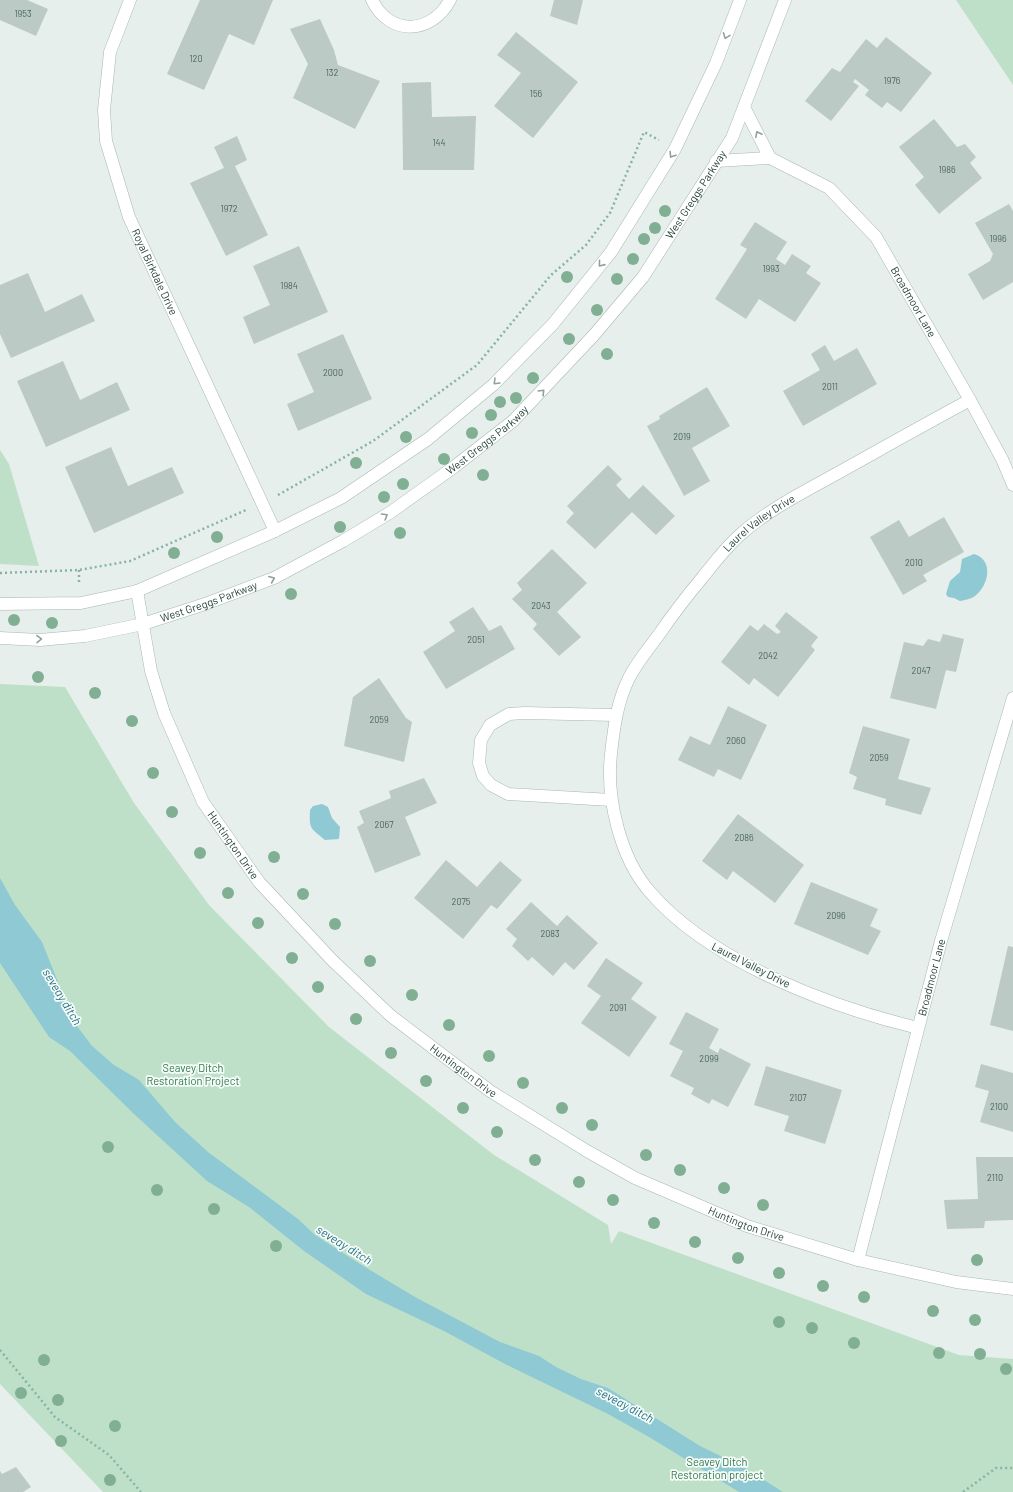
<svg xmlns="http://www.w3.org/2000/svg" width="1013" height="1492" viewBox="0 0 1013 1492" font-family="Barlow,sans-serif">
	<rect width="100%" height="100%" fill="#e6efeb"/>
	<g fill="#bfe0c8">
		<path d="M956,0H1013V85Z"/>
		<path d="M0,450L9,464L39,566L0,564Z"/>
		<path d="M0,684L65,687L134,803L209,905L329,1027L494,1155L608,1225L611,1244L619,1231L959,1355L1013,1359V1492H103L0,1384Z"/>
	</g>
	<g fill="#8ec9d4">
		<path d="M974,554C994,560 989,585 975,596C971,599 965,600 960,601L954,598L948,597L946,594L950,581L960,572L962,559Z"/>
		<path d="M322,804L328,807L332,818L340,827L339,839L325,840C311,828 309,830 310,810L313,806Z"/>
		<path d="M0,878L15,905L42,942L74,1022L92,1046L114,1065L139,1080L175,1122L208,1152L298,1219L315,1235L360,1264L415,1297L500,1342L539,1356L556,1367L581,1379L608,1388L700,1446L745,1468L783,1492H739L649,1437L608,1414L505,1364L444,1331L366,1294L304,1251L249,1207L207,1181L134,1114L70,1051L49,1037L0,963Z"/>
	</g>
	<g fill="#bbcac4">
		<path d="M0,0H27L48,9L36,36L0,20Z"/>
		<path d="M200,0H273L254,45L229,34L204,90L167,74Z"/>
		<path d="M554,0H583L577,25L550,16Z"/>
		<path d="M320,19L334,50L338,65L380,81L355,129L293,98L308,64L290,29Z"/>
		<path d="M516,32L578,82L533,138L494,106L521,73L497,55Z"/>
		<path d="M886,37L932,73L901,112L887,102L882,108L865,95L869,90L855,79L853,82L859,86L831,121L805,101L832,68L840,72L866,39L877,48Z"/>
		<path d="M431,82L432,117L476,116L474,170H403L402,83Z"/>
		<path d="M934,119L957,147L965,144L976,157L970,163L982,178L939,214L915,185L924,177L899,147Z"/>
		<path d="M237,136L247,160L235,166L268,235L226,256L190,183L224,168L214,147Z"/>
		<path d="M1009,204L1013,211V282L983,300L968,274L990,261L993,254L975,223Z"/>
		<path d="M755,222L787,242L776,259L785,265L792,254L811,266L806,273L821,283L795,322L759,299L746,319L715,299L747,249L740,245Z"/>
		<path d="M299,246L328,312L254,344L243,317L270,305L253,266Z"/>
		<path d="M28,273L45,312L82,294L95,321L11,358L0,334V285Z"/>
		<path d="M343,334L372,399L298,431L287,404L314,392L297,354Z"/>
		<path d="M825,345L834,361L857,348L877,384L803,426L783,391L820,370L811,354Z"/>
		<path d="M63,361L80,400L117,382L130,410L46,447L17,381Z"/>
		<path d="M707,387L730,426L692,448L710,481L684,496L647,426L660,419L659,416Z"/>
		<path d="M111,447L128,486L172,467L184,493L94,533L65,467Z"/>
		<path d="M608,465L622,479L616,485L629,499L643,485L675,516L656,535L632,512L595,549L566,522L574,513L567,506Z"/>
		<path d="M944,517L964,552L923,575L927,581L903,595L870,537L899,520L909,537Z"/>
		<path d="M552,549L587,583L557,612L581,637L559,656L533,629L537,624L512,599L522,590L517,583Z"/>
		<path d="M473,607L489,631L501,625L515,649L446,689L423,652L455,631L449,622Z"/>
		<path d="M786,612L818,637L811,646L815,650L778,697L754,678L749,685L721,662L750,625L758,631L764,624L777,634L781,632L775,626Z"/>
		<path d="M943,634L964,639L956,672L946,670L936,709L890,698L904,642L923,646L928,639L940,642Z"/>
		<path d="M379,678L406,718L412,722L404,762L344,746L353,697Z"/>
		<path d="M728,706L767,725L741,780L718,769L714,777L678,760L690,736L710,745Z"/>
		<path d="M863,726L910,739L898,779L931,788L921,815L885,805L886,799L853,789L857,777L849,773Z"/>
		<path d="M424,778L437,803L405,817L421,855L375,873L357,827L364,823L359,811L391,798L389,791Z"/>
		<path d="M738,814L804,865L775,903L733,871L727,880L702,861Z"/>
		<path d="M446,860L477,887L500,861L522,880L497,909L491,905L463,939L414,898Z"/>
		<path d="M811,882L878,909L870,926L881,931L868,955L794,924Z"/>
		<path d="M531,902L557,926L567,915L598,943L574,970L565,962L553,976L532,957L528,961L512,946L517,939L506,929Z"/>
		<path d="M1008,946L1013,947V1031L990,1025Z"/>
		<path d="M606,958L643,983L631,999L657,1017L629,1057L581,1023L601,996L587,986Z"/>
		<path d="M686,1012L719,1029L709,1048L718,1053L720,1048L751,1064L728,1107L712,1099L709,1104L691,1094L694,1088L670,1076L683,1051L669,1044Z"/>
		<path d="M981,1064L1013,1073V1132L980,1122L989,1091L975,1087Z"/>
		<path d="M766,1066L842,1090L825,1144L784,1131L789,1116L754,1105Z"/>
		<path d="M976,1157H1013V1220L985,1221L984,1228L947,1229L944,1200L978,1199Z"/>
		<path d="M16,1467L31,1487L23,1492H0V1471L2,1474Z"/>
	</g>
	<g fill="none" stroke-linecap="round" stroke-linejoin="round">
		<g stroke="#a8b8b2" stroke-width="13">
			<g id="street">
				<path id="s1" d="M130,0L110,52L104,110L106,141L129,217L275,531"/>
				<path d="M372,0C390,37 432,34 450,0"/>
				<path id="s2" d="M770,158L829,188L876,237L970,400L1002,459L1013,485"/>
				<path d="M716,161L770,158L744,107"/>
				<path id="s3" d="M137,591L151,671L164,713L203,802L259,882L332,960L391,1016L490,1091L587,1151L635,1178L747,1226L858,1260L956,1282L1013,1289"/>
				<path d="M0,604L81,603L137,591L275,531L341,498L428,439L493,385L553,324L611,252L675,149L716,63L740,0"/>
				<path id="s4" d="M0,638L40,640L85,636L143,624L205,604L274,578L343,541L391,512L454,467L513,421L594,335L643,277L732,138L785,0"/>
				<path d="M611,800L508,794L491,785L483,776L479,763L481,740L490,725L509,714L524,713L615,715"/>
				<path id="s5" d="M918,1028C831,1007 710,962 650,892C620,858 606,798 611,754C614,727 617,702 629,678C637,662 650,647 660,633C673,614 687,596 702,578C714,563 726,547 741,534C769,509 804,492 836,474C881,449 925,424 970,400"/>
				<path id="s6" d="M858,1260L941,941L1013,698"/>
			</g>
		</g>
		<g stroke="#86b3a5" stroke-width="2.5" stroke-dasharray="2 3" stroke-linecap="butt">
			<path d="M278,495L373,441L477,365L551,275L586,245L610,213L644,132L659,140"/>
			<path d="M79,570V584"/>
			<path d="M0,573L79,570L130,561L246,510"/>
			<path d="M0,1350L55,1417L109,1455L141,1492"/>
			<path d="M963,1492L996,1468H1013"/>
		</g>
		<use href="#street" stroke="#fff" stroke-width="12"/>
	</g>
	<g fill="#80af93">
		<circle cx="665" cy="211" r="6"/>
		<circle cx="655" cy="228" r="6"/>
		<circle cx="644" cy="239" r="6"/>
		<circle cx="633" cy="259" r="6"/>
		<circle cx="567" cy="277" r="6"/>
		<circle cx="617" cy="279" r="6"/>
		<circle cx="597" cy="310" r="6"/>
		<circle cx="569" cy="339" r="6"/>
		<circle cx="607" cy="354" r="6"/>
		<circle cx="533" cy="378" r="6"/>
		<circle cx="516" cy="398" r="6"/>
		<circle cx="500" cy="402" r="6"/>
		<circle cx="491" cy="415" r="6"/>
		<circle cx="472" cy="433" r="6"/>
		<circle cx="406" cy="437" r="6"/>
		<circle cx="444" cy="459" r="6"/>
		<circle cx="356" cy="463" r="6"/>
		<circle cx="483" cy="475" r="6"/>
		<circle cx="403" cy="484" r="6"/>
		<circle cx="384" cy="497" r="6"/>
		<circle cx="340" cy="527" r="6"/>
		<circle cx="400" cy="533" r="6"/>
		<circle cx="217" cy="537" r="6"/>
		<circle cx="174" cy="553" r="6"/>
		<circle cx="291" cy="594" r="6"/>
		<circle cx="14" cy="620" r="6"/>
		<circle cx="52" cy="623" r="6"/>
		<circle cx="38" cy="677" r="6"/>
		<circle cx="95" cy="693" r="6"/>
		<circle cx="132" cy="721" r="6"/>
		<circle cx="153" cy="773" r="6"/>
		<circle cx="172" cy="812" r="6"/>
		<circle cx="200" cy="853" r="6"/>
		<circle cx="274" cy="857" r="6"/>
		<circle cx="228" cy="893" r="6"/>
		<circle cx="303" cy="894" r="6"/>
		<circle cx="258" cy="923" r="6"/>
		<circle cx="335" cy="924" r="6"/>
		<circle cx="292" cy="958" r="6"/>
		<circle cx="370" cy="961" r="6"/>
		<circle cx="318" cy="987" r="6"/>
		<circle cx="412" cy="995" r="6"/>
		<circle cx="356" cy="1019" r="6"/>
		<circle cx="449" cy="1025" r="6"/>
		<circle cx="391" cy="1053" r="6"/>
		<circle cx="489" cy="1056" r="6"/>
		<circle cx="426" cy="1081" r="6"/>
		<circle cx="523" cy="1083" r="6"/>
		<circle cx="463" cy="1108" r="6"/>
		<circle cx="562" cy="1108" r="6"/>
		<circle cx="592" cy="1125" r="6"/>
		<circle cx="497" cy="1132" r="6"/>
		<circle cx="108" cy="1147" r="6"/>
		<circle cx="646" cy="1155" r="6"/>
		<circle cx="535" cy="1160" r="6"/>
		<circle cx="680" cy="1170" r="6"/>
		<circle cx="579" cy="1182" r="6"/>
		<circle cx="724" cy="1188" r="6"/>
		<circle cx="157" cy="1190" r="6"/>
		<circle cx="613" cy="1200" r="6"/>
		<circle cx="763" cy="1205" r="6"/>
		<circle cx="214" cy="1209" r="6"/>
		<circle cx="654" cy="1223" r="6"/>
		<circle cx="695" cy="1242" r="6"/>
		<circle cx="276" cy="1246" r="6"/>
		<circle cx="738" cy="1258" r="6"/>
		<circle cx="977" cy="1260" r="6"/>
		<circle cx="779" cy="1273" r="6"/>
		<circle cx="823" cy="1286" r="6"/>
		<circle cx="864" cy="1297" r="6"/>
		<circle cx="933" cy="1311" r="6"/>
		<circle cx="975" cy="1320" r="6"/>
		<circle cx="779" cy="1322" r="6"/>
		<circle cx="812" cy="1328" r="6"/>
		<circle cx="854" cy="1343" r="6"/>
		<circle cx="939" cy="1353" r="6"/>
		<circle cx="980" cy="1354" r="6"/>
		<circle cx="44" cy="1360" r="6"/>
		<circle cx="1006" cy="1369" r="6"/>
		<circle cx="21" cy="1393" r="6"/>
		<circle cx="58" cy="1400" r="6"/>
		<circle cx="115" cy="1426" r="6"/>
		<circle cx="61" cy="1441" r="6"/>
		<circle cx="110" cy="1480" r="6"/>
	</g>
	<defs><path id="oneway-chevron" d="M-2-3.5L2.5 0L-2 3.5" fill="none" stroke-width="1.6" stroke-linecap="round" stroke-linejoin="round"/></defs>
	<g stroke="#92a09c">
		<use href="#oneway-chevron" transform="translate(726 36) rotate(111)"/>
		<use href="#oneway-chevron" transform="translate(758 134) rotate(-117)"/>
		<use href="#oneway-chevron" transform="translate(672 155) rotate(122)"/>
		<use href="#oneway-chevron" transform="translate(601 264) rotate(129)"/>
		<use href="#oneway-chevron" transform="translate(496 382) rotate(135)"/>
		<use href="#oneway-chevron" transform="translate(542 392) rotate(-45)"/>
		<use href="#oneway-chevron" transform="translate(385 516) rotate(-31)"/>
		<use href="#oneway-chevron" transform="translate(272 579) rotate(-23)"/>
		<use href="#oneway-chevron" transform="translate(39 639) rotate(-1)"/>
	</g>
	<g text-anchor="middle" stroke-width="3.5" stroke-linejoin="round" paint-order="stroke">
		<g font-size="9" fill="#4a645c">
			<text x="23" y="17">1953</text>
			<text x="196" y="62">120</text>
			<text x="332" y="76">132</text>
			<text x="892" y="84">1976</text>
			<text x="536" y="97">156</text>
			<text x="439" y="146">144</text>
			<text x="947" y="173">1986</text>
			<text x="229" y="212">1972</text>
			<text x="998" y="242">1996</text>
			<text x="771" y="272">1993</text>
			<text x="289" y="289">1984</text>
			<text x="333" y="376">2000</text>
			<text x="830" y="390">2011</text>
			<text x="682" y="440">2019</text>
			<text x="914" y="566">2010</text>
			<text x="541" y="609">2043</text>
			<text x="476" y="643">2051</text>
			<text x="768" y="659">2042</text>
			<text x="921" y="674">2047</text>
			<text x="379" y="723">2059</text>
			<text x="736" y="744">2060</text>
			<text x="879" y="761">2059</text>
			<text x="384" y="828">2067</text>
			<text x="744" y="841">2086</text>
			<text x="461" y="905">2075</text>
			<text x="836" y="919">2096</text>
			<text x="550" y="937">2083</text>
			<text x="618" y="1011">2091</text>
			<text x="709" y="1062">2099</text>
			<text x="798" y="1101">2107</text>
			<text x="999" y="1110">2100</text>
			<text x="995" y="1181">2110</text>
		</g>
		<g font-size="11" fill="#24423a" stroke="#f7fbf9">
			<text dy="4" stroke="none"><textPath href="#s4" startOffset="862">West Greggs Parkway</textPath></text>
			<text dy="4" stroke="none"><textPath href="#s1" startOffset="285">Royal Birkdale Drive</textPath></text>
			<text dy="4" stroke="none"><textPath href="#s2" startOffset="209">Broadmoor Lane</textPath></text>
			<text dy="4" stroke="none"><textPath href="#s4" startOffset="538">West Greggs Parkway</textPath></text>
			<text dy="4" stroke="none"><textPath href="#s5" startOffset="734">Laurel Valley Drive</textPath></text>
			<text dy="4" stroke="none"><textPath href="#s4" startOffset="214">West Greggs Parkway</textPath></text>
			<text dy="4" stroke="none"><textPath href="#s3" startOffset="275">Huntington Drive</textPath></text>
			<text transform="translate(751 965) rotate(27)" y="4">Laurel Valley Drive</text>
			<text dy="4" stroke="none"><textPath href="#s6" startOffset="292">Broadmoor Lane</textPath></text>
			<text dy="4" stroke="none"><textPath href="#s3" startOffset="599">Huntington Drive</textPath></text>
			<text dy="4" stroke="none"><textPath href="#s3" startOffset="922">Huntington Drive</textPath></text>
		</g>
		<g font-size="11" fill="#2d7a4b" stroke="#f7fbf9">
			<text x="193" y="1072">Seavey Ditch<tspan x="193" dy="13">Restoration Project</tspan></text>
			<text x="717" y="1466">Seavey Ditch<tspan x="717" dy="13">Restoration project</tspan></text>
		</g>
		<g font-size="12" font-style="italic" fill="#1c6f80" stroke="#f7fbf9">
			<text transform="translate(62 997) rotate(59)" y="4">seveay ditch</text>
			<text transform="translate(344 1245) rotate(32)" y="4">seveay ditch</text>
			<text transform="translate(625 1405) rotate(28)" y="4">seveay ditch</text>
		</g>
	</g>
</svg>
